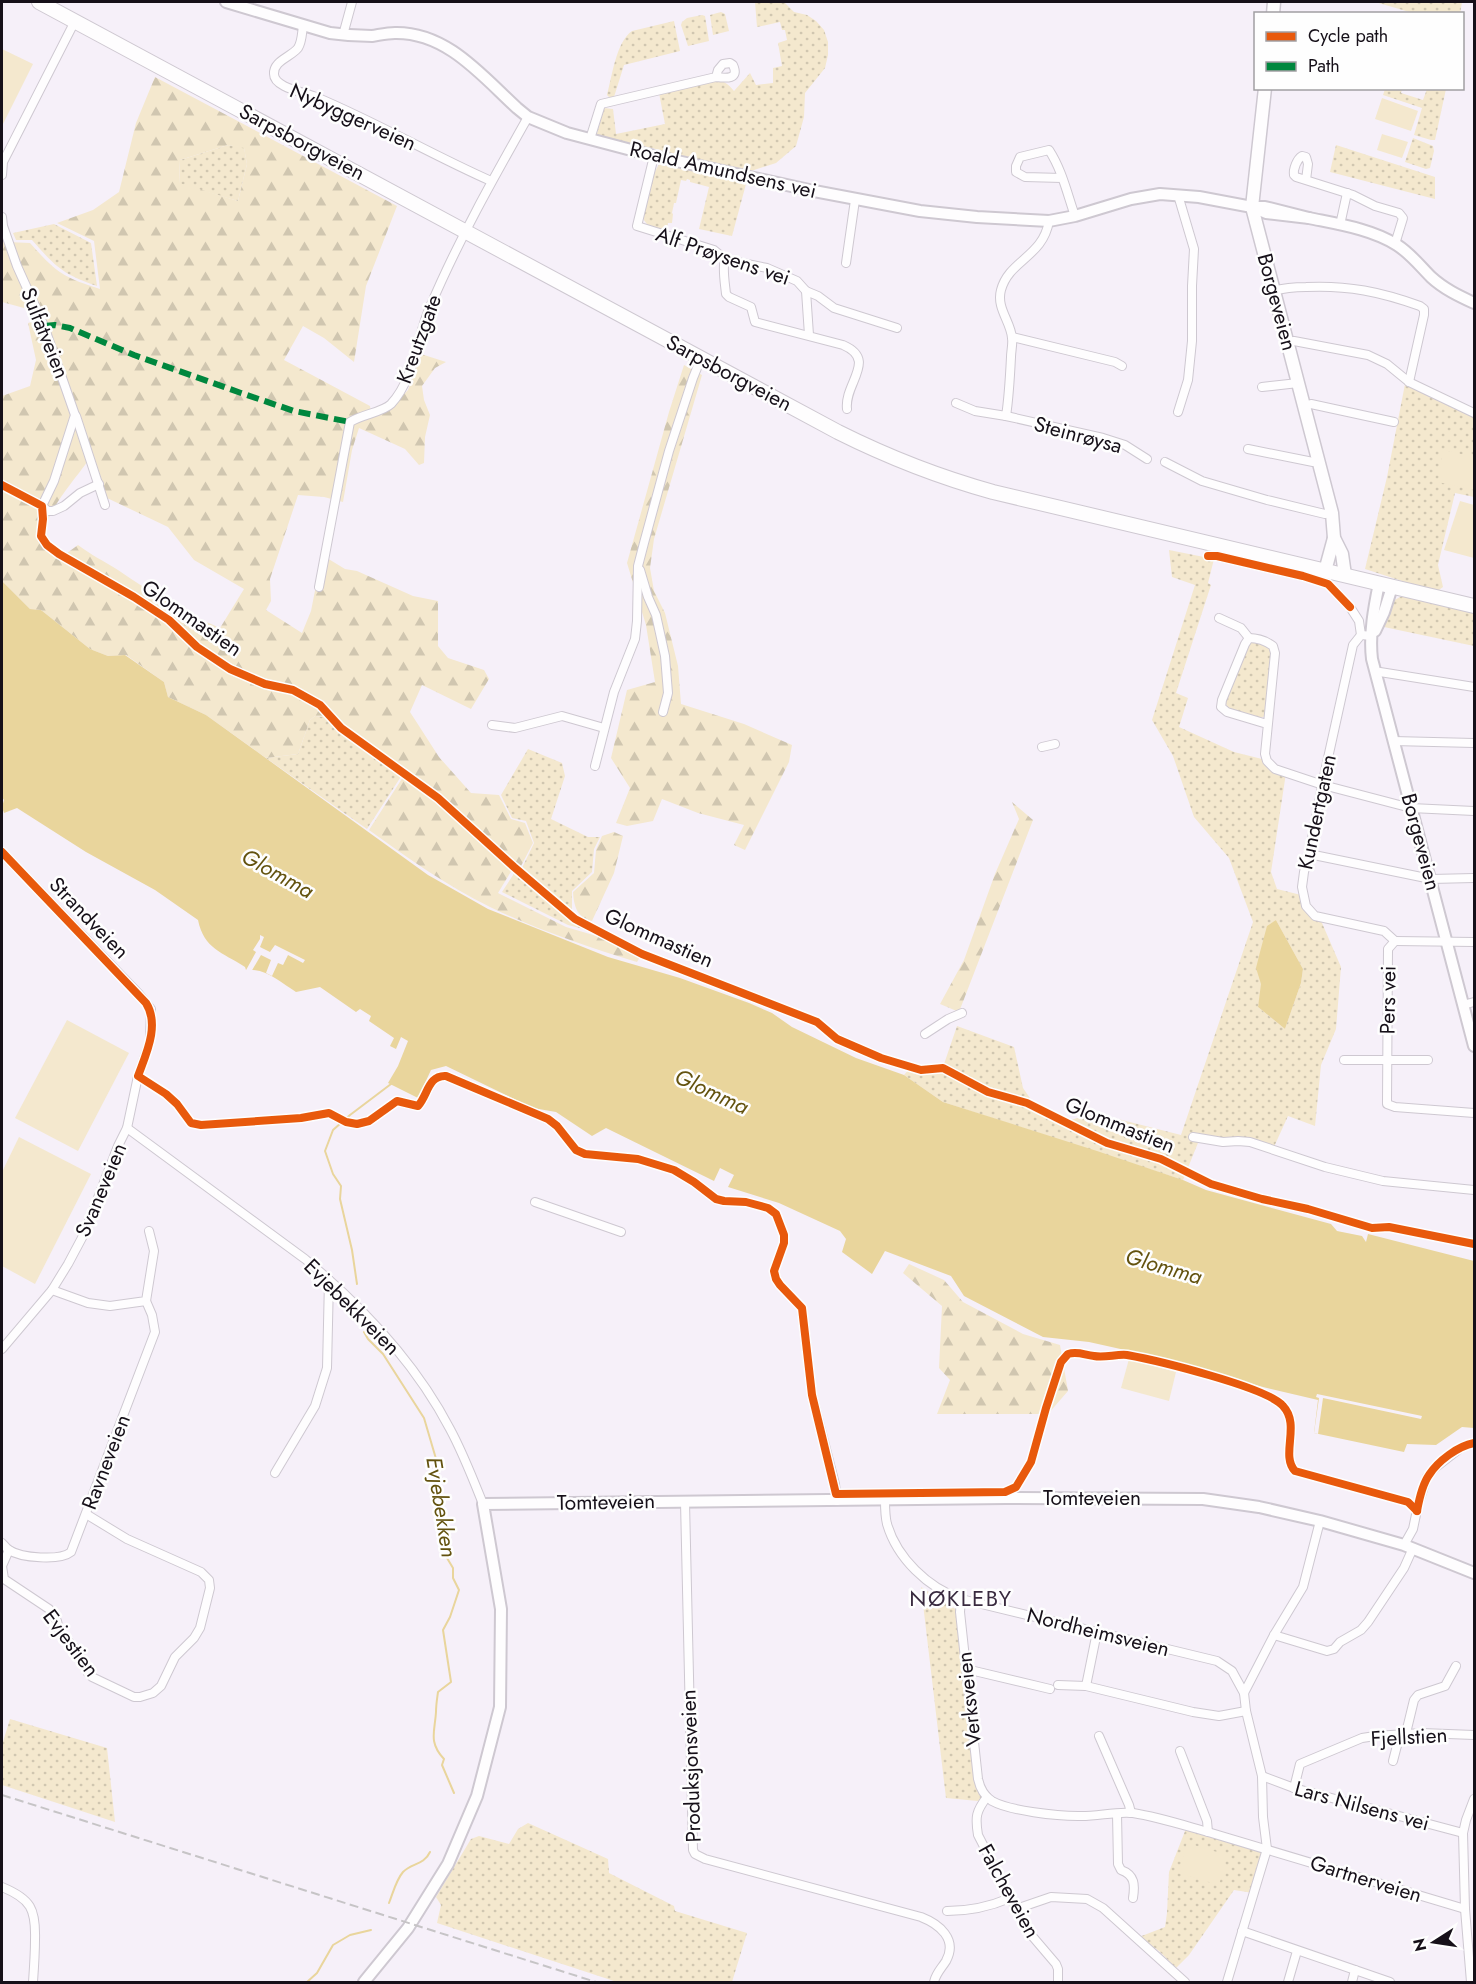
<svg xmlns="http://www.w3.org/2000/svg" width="1476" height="1984" viewBox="0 0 1476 1984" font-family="Jost,sans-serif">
	<defs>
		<pattern id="grass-dots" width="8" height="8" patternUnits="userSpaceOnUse" patternTransform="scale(1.5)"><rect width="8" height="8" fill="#f4e8ce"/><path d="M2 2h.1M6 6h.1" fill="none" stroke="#d0c6b0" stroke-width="1.8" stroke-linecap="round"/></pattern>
		<pattern id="forest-firs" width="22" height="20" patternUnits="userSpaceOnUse" patternTransform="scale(1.5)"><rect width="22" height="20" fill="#f4e8ce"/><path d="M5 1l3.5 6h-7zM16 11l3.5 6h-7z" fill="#d0c6b0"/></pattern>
	</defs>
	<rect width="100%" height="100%" fill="#f6f0f9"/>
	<g fill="url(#grass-dots)" fill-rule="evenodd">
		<path d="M755,2H784L794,12L807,15L816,21L824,30L828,42V55L825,68L805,93L804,117L796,146L776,163L745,173L652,148L596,137L604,108L613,109L616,134L665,124L659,93L715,80C724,80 728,84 734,91L750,73L756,85L773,83V68L782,66L778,43L787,40L785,30H782L780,22L757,27Z"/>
		<path d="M1375,2H1462L1460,14L1413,13Z"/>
		<path d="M721,12L725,14L729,31L713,35L710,15Z"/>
		<path d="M702,15L705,16L709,41L688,46L681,25L682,22L687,18Z"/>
		<path d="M674,21L680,51L624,65L614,97H609L607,95C612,77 616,42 632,31Z"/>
		<path d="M1385,89H1402L1401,93L1423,100L1427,89H1446L1435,140H1431L1414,135L1422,108L1383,95Z"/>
		<path d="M1413,138L1433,146L1434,151L1430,168L1426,169L1405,162Z"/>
		<path d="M228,145L244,147L247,164L238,201L179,184L180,160Z"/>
		<path d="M1336,145L1435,177V199L1330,172Z"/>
		<path d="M661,162L745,180L746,184L732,236L699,229L709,187L690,182V180L687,179L686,181L681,180L676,203H674L672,213L673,214L672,223H668L666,232L647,224C644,220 643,220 643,215C644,203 653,170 661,162Z"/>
		<path d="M54,224L91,243L97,286C62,274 56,267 32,240H16L13,233Z"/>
		<path d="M1405,384L1474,417V497L1455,493L1438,565L1443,587L1436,592L1365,569L1387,477Z"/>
		<path d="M1169,550L1214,559L1208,583L1211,585L1176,693L1188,698L1179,727L1234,752L1266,760L1286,773L1271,872L1277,889L1301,895L1322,923L1341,967L1336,1029L1321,1065L1315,1126L1288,1116L1273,1149L1200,1138L1183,1180L943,1102L904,1075L910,1068L943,1067L957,1026L1014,1047L1023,1088L1034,1104L1049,1114L1068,1121L1086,1115L1118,1119L1181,1135L1253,922L1229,858L1194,817L1173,756L1152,720L1195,585L1172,577ZM1276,920L1303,969L1301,983L1285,1029L1258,1007Z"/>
		<path d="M1400,597H1409L1474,611V646L1384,627L1393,601Z"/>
		<path d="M1254,641L1266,644L1272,652L1267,707L1265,716L1258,719L1229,710L1225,702L1247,646Z"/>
		<path d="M315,716L324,717L402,775L367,829L266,758L298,754L310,720Z"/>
		<path d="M528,749L562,763L565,776L551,819L588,837H600L594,849L592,872L572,891V911L522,868L534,843L526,821L512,818L501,795Z"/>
		<path d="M515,872L572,921L591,931L568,925L502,892Z"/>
		<path d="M921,1587L960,1612L978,1779L987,1797L978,1801L946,1798Z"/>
		<path d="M10,1719L107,1748L115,1822L2,1785V1745Z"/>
		<path d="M528,1823L608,1859L609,1873L674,1906L675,1911L747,1933L732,1982H617L437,1923L441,1905L436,1897L471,1839L479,1836L509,1844L518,1829Z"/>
		<path d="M1187,1826L1267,1849L1253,1893L1234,1890L1189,1955L1176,1968L1159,1951L1139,1937L1165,1927L1167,1913L1169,1872Z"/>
	</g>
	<g fill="url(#forest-firs)" fill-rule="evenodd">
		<path d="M155,77L397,206L366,286L354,362L324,338L303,326L284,360L370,406L371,413L398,400L408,390L421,354L446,362L435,368L422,386L424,400L430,415L425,437L424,463L419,465L405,449L359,428L352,450L343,502L324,497L298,495L270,579L271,601L266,610L302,633L311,611L322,555L345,569L357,571L413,596L438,601V646L448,658L484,670L489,679L471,709L422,685L410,712L439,757L471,793L499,795L511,819L525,823L533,843L520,868L440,796L342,726L324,717L315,716L310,720L298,754L266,758L206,715L168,697L164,682L126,655L108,656L90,649L41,610L30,609L2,581V396L30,386L36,360L28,323L39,320L32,301L24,308L2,302V227L8,242L30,243C56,272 62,277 100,289L94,241L57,223L93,210L119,192L136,123ZM228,145L244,148L247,164L238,201L179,183L180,160ZM87,462L107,498L168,527L194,560L244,589L220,628C184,613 150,592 118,570C104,561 91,555 78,545L67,553C59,549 48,544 46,534C42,516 77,477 87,462Z"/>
		<path d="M684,365L702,375L654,539L650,568L654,591L665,613L678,666L681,704L744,724L792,745L789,762L745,850L734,845L744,825L698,813L662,799L653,821L627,826L616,823L630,788L611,758L627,690L655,682L646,625L627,563L669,412Z"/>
		<path d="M403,777L436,801L512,870L498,893L566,927L600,937L640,957L637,962C587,947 536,929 490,907C447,886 408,858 369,830Z"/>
		<path d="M1012,802L1033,820L959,1012L940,1004L964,960L995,874L1019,819Z"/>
		<path d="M614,832L623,836L614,873L592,921C577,917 574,907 573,892L594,873L596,850L602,836Z"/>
		<path d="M909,1264L944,1280L963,1302L1023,1334L1060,1345L1068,1391L1048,1414H937L950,1380L939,1368L942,1306L903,1273Z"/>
	</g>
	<g fill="#f4e8ce">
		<path d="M2,49L33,64L2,126Z"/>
		<path d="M1382,98L1418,111L1411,131L1375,119Z"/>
		<path d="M1382,134L1408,142L1402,158L1377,150Z"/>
		<path d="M1443,450L1474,457V490L1438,482Z"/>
		<path d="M1460,501L1474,505V558L1444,550Z"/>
		<path d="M67,1020L129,1053L78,1151L15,1118Z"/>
		<path d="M19,1137L91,1174L35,1284L2,1266V1172Z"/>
		<path d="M1129,1359L1176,1372L1169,1401L1121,1388Z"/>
		<path d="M1187,1843L1227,1855L1219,1885L1178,1873Z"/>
	</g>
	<g fill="#e9d59c">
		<path d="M2,581L30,609L41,610L90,649L108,656L125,655L164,682L168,697L206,715L428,875L488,909L608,957L680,978L749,1003L772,1013L792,1027L856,1058L904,1075L943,1102L1097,1151L1183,1180L1206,1190L1331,1224L1337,1231L1362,1236L1366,1242L1368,1234L1474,1261V1428L1462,1427L1436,1445L1407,1444L1404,1452L1314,1433L1318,1400L1263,1387L1161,1358L1089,1342L1043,1337L964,1296L951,1276L885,1251L872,1274L842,1252L846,1239L840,1231L779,1203L728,1187L734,1175L720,1168L714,1181L606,1128L592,1136L556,1112L533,1108L446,1066L431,1070L418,1098L388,1083L398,1066L408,1041L401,1037L396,1049L390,1046L394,1038L369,1021L371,1016L360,1009L356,1012L320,987L296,992C280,982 266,968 246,970L245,967C222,952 204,949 198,920L155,890L86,852L17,808L4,813L2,807L4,800L2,797Z"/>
		<path d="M1276,920L1303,969L1301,983L1285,1029L1258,1007L1261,984L1256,968L1260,952L1267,926Z"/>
	</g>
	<g fill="#f6f0f9">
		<path d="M260,935L264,937L260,947L270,952L275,945L305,960L303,963L288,955L283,965L278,963L272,976L266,973L271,960L261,955L251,972H245L256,952L253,950L260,939Z"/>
		<path d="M1317,1394L1422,1416L1421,1419L1323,1398L1318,1434L1314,1433L1319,1398L1316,1397Z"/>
	</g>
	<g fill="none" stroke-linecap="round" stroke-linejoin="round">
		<g stroke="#e9d59c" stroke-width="2">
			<path d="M357,1284L352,1250L340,1199L341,1186L333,1174L325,1151L333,1130L350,1115L391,1084"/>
			<path d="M364,1332L368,1339L383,1354L424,1418L439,1469V1487L443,1504L441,1516L442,1538L447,1558L453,1568V1578L459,1590L450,1617L443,1630L451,1682L438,1692C437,1699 436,1705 436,1712C435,1731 428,1742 444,1759L442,1765L454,1793"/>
			<path d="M389,1903C393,1893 396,1880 403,1872C412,1863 424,1865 430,1852"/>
			<path d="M307,1982L317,1973L333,1945L350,1935L371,1930"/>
		</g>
		<g stroke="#cec8d1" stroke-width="10">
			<g id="street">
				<path d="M303,26C302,32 302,42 298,48C291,57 273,61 274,74C274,88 305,92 316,97C376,122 432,155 491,181"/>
				<path d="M343,35L352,2"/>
				<path d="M590,139L601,104L716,77C725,78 740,80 733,65L730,63L723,64L718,70L716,77"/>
				<path d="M654,156L637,226L714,250L725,259L732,261L767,268L797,281L806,291L809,335"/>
				<path d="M2,175L3,162L75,21"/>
				<path d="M1062,178L1025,177L1016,172V166L1020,157L1049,150C1062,170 1067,193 1075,216"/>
				<path d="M1306,180L1308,164L1306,157L1302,156C1297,159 1293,169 1294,175L1296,177L1353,195L1375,206L1399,213L1403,218L1395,244"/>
				<path d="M2,217L3,226L17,266L44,326L75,415L54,481L42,506"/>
				<path d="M1340,225L1347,193"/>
				<path d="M725,259C722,268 725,283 726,294L729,297L751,307L755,322L843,345C878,360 844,383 847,409"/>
				<path d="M846,263L855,200"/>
				<path d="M806,291L818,296L834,308L897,328"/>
				<path d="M1273,291C1284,288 1295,287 1306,287C1348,285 1381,292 1420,306L1424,309V315L1409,382"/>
				<path d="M1012,337L1115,362L1122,366"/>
				<path d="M1287,342L1294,341L1368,355L1387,364L1409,382L1474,413"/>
				<path d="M1262,387L1298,383"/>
				<path d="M956,403L975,411L1006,416C1009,397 1010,377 1011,357C1011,351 1013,344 1012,338C1011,322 996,308 1001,290C1009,260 1043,257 1049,221"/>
				<path d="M1304,406L1311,404L1394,422"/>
				<path d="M1178,412L1188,380L1192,341V286L1194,249L1178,195"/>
				<path d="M76,416L105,505"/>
				<path d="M1006,416L1103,438L1125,445L1147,459"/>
				<path d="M1248,449L1313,462L1318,461"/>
				<path d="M1165,462L1202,481L1267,500L1325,514L1332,513"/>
				<path d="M2,485L42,506L48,511H53L64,506L80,493L99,484"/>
				<path d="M1208,556H1217L1303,576L1328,584L1350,607L1359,621L1361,635"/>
				<path d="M640,570L648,597L656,615L665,656L668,693L663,712"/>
				<path d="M319,587L350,422C363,414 383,412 391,404C415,378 416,338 430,307C458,241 493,179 528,117"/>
				<path d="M1219,618L1241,628L1249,638"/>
				<path d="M1372,636L1361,635L1353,645L1324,776L1309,854L1304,872L1302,887L1306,906L1315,916L1384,931L1395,941"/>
				<path d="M1376,673L1380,672L1474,687"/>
				<path d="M1267,724L1227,712L1221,707L1222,700L1245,644L1249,638C1258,638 1266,641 1273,646L1275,653L1265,754L1267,761L1275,769L1323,785L1411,808L1474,811"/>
				<path d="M492,725L515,728L562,716L604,728"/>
				<path d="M1393,741L1474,743"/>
				<path d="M1042,747L1055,744"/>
				<path d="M595,766L614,692L635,639L637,621L638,566L644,543L669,451L693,378L701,358"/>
				<path d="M2,852L139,994L151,1009L150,1041L138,1076L127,1128L118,1146L84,1234L68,1264L52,1290L2,1349"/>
				<path d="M1309,854L1431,879L1474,878"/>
				<path d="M1395,941L1388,949L1387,1104L1395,1107L1474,1113"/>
				<path d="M1395,941L1474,942"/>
				<path d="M1463,1005L1474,1002"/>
				<path d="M925,1034L948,1019L962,1013"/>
				<path d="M1344,1060H1428"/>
				<path d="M127,1128L305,1259C363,1307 415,1362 450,1429C463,1453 473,1479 483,1504"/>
				<path d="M1193,1137L1223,1142L1238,1141L1250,1142L1325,1167L1383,1181L1474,1190"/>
				<path d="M535,1202L621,1232"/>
				<path d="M52,1290L88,1303L110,1306L146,1301L154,1251L149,1231"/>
				<path d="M802,1308L812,1395L835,1484L837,1501"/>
				<path d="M275,1473L315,1406L327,1368L329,1280"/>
				<path d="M885,1500C885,1508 885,1516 887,1524C897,1558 928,1588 961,1599L1217,1661L1232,1671L1244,1693"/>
				<path d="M685,1502L693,1850L695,1854L705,1859L921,1917C939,1924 958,1939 946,1961C941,1969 936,1973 934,1982"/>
				<path d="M2,1543C4,1545 6,1548 9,1550C21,1558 60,1561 71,1552L155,1332L152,1315L146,1301"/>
				<path d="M1404,1545L1413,1529L1418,1505L1427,1477L1436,1467L1463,1446L1474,1443"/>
				<path d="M9,1550L2,1566L4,1579L49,1609L57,1621L60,1633L75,1648L88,1673L92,1677L134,1697H140L153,1693L161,1686L175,1657L194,1638L200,1628L210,1588L209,1580L201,1572L127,1539L86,1514"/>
				<path d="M961,1599L960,1612L978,1779C980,1788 984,1796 992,1801C1010,1811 1057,1816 1078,1816C1096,1817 1115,1811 1133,1813C1158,1817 1183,1825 1208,1832L1465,1909"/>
				<path d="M1274,1635L1327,1651L1334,1649L1340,1642L1361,1630L1368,1622L1404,1568L1413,1548"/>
				<path d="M966,1669L1050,1689"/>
				<path d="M1058,1685L1086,1686L1097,1632"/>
				<path d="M1086,1686L1193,1712L1219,1716L1246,1711"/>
				<path d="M1406,1733L1414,1700L1418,1695L1445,1686L1456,1666"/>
				<path d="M1099,1736L1129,1805L1131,1813"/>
				<path d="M1180,1751L1207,1821L1208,1832"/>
				<path d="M1393,1761L1400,1734"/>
				<path d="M1262,1776L1294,1788L1463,1833"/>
				<path d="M1294,1788L1300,1764L1362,1738L1375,1736L1422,1733L1474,1735"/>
				<path d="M987,1797C976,1811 975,1817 978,1835L1027,1930L1056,1964L1058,1969V1982"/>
				<path d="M1117,1814L1118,1864L1121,1870C1135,1875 1135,1885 1133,1898"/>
				<path d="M2,1887C31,1899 36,1909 35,1940C35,1954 34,1968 33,1982"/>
				<path d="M1016,1909L1051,1897L1087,1899L1103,1908L1185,1982"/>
				<path d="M947,1911C970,1911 989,1907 1010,1898"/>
				<path d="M1242,1931L1390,1982"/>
				<path d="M1227,1982L1267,1849L1263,1817L1262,1776L1246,1711L1244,1693L1274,1635L1303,1587L1320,1521"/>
				<path d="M1288,1982L1297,1951"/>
				<path d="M1352,1982L1355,1970"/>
				<path d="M1471,1982L1465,1909L1463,1833L1466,1820L1474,1799"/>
			</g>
		</g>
		<g stroke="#cec8d1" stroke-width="14">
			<g id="secondary">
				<path d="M226,2L330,33C344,35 358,36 372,36C379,35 387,33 395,33C447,32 482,76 517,108L528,117L567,133L654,156L814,191L920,211L977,217L1049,221L1075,216L1131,199L1160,194L1199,197L1252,207L1266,213L1309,218L1265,207H1252"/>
				<path d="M1309,218C1338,224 1372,229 1397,245C1411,254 1420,266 1431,277C1444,289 1459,296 1474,303"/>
				<path d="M1379,583C1374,608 1369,634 1372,659L1474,1046"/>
				<path d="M1375,631L1384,612L1392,587"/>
				<path d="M364,1982L408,1928L448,1864L477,1796L500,1707L501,1609L483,1504L1006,1498L1203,1499L1259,1507L1320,1521L1404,1545L1474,1573"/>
			</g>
		</g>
		<g stroke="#cec8d1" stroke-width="15">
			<g id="primary">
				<path d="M1273,14L1274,2"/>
				<path d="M1265,88L1252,207L1332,513L1334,538L1342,554L1345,575"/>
				<path d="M1325,571L1334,538"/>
			</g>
		</g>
		<g stroke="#cec8d1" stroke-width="16">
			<path id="highway" d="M39,2L838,432C888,457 939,477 993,492L1474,606"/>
		</g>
		<use href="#street" stroke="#fefdfe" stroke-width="8"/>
		<use href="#secondary" stroke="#fefdfe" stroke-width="10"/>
		<use href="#primary" stroke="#fefdfe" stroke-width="12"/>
		<use href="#highway" stroke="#fefdfe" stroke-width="14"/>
		<path stroke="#c6c4c6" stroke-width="2" stroke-dasharray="9 4.5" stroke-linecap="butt" d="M2,1795L596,1982"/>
		<path stroke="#00873e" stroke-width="6" stroke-dasharray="12 6" stroke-linecap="butt" d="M44,326L55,325L70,328L134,355L241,393L294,411L350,422"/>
		<g stroke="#fefefe" stroke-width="11">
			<g id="cycleway">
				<path d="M2,485L42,506L43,519L41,536L47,545L59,554L134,597L169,620L197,647L230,669L265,684L293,690L320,705L341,728L438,798L514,867L575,919L642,954L817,1022L837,1039L881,1058L921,1070L943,1068L988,1092L1027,1103L1107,1143L1161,1159L1211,1184L1262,1199L1308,1209L1372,1228L1389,1227L1474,1244"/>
				<path d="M1208,556H1217L1303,576L1328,584L1350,607"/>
				<path d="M2,852L146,1003C160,1025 146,1054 138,1076L166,1094L177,1104L191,1123L201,1125L301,1118L329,1113L346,1122L357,1124L369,1121L397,1101L418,1106C428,1095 428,1075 446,1076L548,1119L557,1126L576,1150L585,1154L638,1159L674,1170L694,1182L716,1199L724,1201L746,1202L768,1208L776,1214L784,1235V1243L774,1271L776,1279L780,1285L802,1308L812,1395L836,1494L1005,1492L1016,1487L1031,1462L1046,1408L1061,1362L1068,1354C1078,1351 1084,1355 1094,1356C1105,1358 1116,1354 1127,1355C1155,1360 1267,1387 1283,1406C1301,1425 1280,1455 1295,1471L1408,1502L1417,1511"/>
				<path d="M1417,1511C1419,1500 1422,1485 1429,1475C1438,1461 1458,1446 1474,1443"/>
			</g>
		</g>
		<use href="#cycleway" stroke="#e8590c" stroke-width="8"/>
	</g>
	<g text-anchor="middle" stroke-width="5" stroke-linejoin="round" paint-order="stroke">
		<g font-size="21" fill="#161019" stroke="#fefefe">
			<text transform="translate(353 117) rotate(24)" y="7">Nybyggerveien</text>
			<text transform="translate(302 142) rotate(28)" y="7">Sarpsborgveien</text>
			<text transform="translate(723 170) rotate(13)" y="7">Roald Amundsens vei</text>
			<text transform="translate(723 256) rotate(19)" y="7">Alf Prøysens vei</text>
			<text transform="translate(1277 302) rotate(75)" y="7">Borgeveien</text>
			<text transform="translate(45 333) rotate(68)" y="7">Sulfatveien</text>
			<text transform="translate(419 339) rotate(-70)" y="7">Kreutzgate</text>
			<text transform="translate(729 373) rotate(28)" y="7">Sarpsborgveien</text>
			<text transform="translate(1078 435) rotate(15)" y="7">Steinrøysa</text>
			<text transform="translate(192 618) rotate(35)" y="7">Glommastien</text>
			<text transform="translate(1317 812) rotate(-78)" y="7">Kundertgaten</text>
			<text transform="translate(1421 842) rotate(75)" y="7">Borgeveien</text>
			<text transform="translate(89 918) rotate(46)" y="7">Strandveien</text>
			<text transform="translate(659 938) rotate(24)" y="7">Glommastien</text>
			<text transform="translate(1388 1000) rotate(-89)" y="7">Pers vei</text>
			<text transform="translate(1120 1125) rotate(22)" y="7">Glommastien</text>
			<text transform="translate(101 1190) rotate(-67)" y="7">Svaneveien</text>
			<text transform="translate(352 1307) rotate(45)" y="7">Evjebekkveien</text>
			<text transform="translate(106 1462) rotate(-69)" y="7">Ravneveien</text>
			<text x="1092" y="1505">Tomteveien</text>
			<text transform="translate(606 1502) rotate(-1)" y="7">Tomteveien</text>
			<text transform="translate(1098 1632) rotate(14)" y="7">Nordheimsveien</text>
			<text transform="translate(71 1643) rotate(53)" y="7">Evjestien</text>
			<text transform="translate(969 1699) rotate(-96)" y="7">Verksveien</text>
			<text transform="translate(1409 1737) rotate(-3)" y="7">Fjellstien</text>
			<text transform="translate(691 1766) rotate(-92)" y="7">Produksjonsveien</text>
			<text transform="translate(1362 1806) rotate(15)" y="7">Lars Nilsens vei</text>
			<text transform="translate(1366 1879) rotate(17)" y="7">Gartnerveien</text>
			<text transform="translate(1009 1891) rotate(61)" y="7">Falcheveien</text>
		</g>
		<g font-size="22" font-style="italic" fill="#63520e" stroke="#fefefe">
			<text transform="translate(278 873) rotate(29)" y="8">Glomma</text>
			<text transform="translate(712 1091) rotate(25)" y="8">Glomma</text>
			<text transform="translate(1164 1266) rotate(16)" y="8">Glomma</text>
			<text transform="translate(442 1507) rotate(81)" y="8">Evjebekken</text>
		</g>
		<g font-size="22" letter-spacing="1.5" fill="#392a3f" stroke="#fefefe">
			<text x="961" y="1606">NØKLEBY</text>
		</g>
	</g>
	<rect width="1476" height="1984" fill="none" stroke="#161019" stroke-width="6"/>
	<rect x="1254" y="12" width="210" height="78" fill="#fefefe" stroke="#a19fa2" stroke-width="1.5"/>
	<rect x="1266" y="32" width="30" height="9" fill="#e8590c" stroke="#a19fa2" stroke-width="1.5"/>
	<text x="1308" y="42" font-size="18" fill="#161019">Cycle path</text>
	<rect x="1266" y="62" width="30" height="9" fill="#00873e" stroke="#a19fa2" stroke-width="1.5"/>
	<text x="1308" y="72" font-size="18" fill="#161019">Path</text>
	<g transform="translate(1434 1942) rotate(258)" stroke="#fefefe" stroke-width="4.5" paint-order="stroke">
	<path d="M0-4.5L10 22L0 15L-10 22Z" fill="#161019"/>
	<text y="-9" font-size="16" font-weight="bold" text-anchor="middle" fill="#161019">N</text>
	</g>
</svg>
